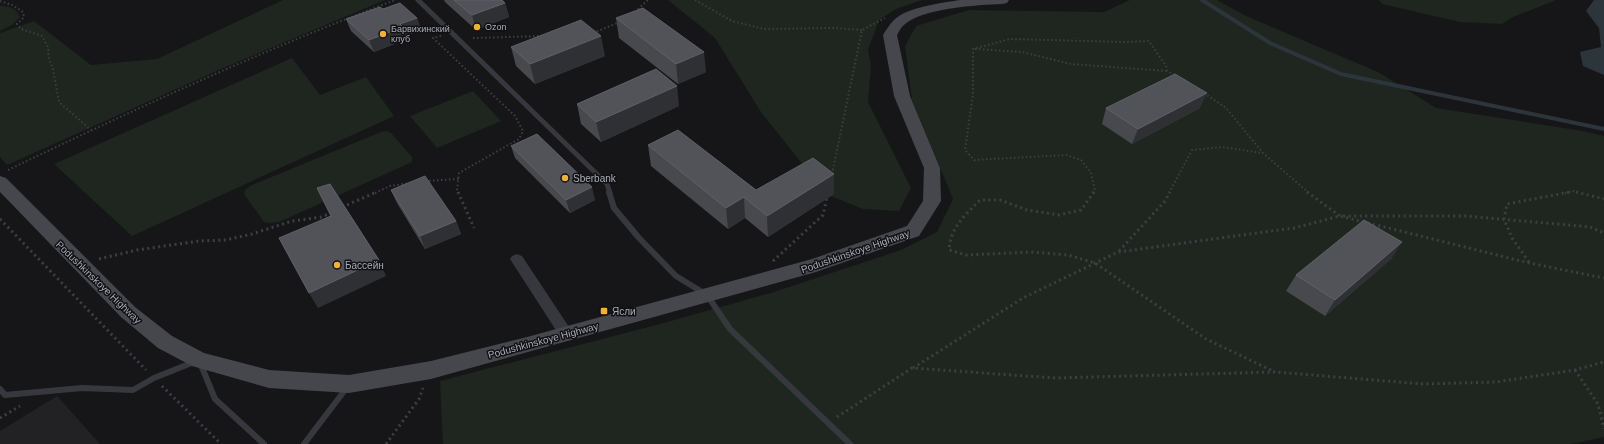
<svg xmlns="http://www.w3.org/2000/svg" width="1604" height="444" viewBox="0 0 1604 444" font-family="Arial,sans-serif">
	<rect width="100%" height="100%" fill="#161618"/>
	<path fill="#222225" d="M57,396L100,444H0V431Z"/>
	<g fill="#1e261f">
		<path d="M283,0H385L223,68L7,165L0,157V33L34,21L91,65L157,59Z"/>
		<path d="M668,0H922L896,9L879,20L868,50L871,66L868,102L911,188L899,211L863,209L826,194L761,112L715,38Z"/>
		<path d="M1130,0H1217L1246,16L1378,72L1436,108L1583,131L1604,136V437L1571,444H443L440,381L660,324L774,292L901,250L937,232L953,199L912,100L905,46L916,26L969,10L1104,12Z"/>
		<path d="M1379,0H1556L1513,17L1502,24L1460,22L1382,4Z"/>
		<path d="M0,6C9,6 16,8 20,17L12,25L0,31Z"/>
		<path d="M292,58L320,95L366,77L394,116L132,236L54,164Z"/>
		<path d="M473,91L501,121L437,148L410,116Z"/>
		<path d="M387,131L391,133L412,157V162L279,222L271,223L264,222L244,194L245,190L250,186L381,132Z"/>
	</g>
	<path fill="#2c353c" d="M1594,0H1604V75L1583,66L1580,52L1601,47L1599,28L1586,11Z"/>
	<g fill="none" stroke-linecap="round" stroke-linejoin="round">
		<path stroke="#2c353c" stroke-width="4" d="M1202,0L1270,43L1341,74L1604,129"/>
		<g stroke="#3d3f44" stroke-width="2" stroke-dasharray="1.5 2.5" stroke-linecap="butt">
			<path d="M695,0L732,21L764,29L833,28L862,30"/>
			<path d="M0,1L12,5L23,12L24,17L17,24L21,29L42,36L48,47L49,59L53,69L59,102L91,130"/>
			<path d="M635,12L648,0"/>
			<path d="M593,33L620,22"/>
			<path d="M441,36L433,38L515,116L523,131L519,139L459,173L457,190L458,193"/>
			<path d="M473,38L542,36"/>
			<path d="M975,49L1022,52L1071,64L1167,71"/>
			<path d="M1204,93L1226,108L1263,153L1309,193"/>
			<path d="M8,170C135,109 263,50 395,0"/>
			<path d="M832,174L862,30L885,18"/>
			<path d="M425,181L459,179"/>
			<path d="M375,193L390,186L410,183"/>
			<path d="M1093,193L1095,190L1091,173L1081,160L1066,155L974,160L965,150L973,94V49L1010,39L1125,42L1149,41L1166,66L1167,71L1190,83"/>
			<path d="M1169,193L1192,150L1222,147L1262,153"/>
			<path d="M1565,193L1573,191L1579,193"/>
		</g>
		<g stroke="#3d3f44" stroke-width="3" stroke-dasharray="2 3.5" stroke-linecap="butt">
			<path d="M458,192L474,228"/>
			<path d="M1094,192L1081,210L1059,215L1027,210L1000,200H980C965,215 950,228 949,250L966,255L1031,252L1068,255L1095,263L1206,339L1275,372"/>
			<path d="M1307,192L1340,216H1466L1590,227L1604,233"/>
			<path d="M1576,192L1604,199"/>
			<path d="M342,207L377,192"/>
			<path d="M0,219L146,370"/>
			<path d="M1119,251L1165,201L1170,192"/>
			<path d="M99,259L137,250L199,241L226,240L252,234L292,221L322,217L332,212"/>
			<path d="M773,261L823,215L827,197"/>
			<path d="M1529,262L1512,238L1504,219L1507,204L1570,192"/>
			<path d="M913,368L1023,298L1118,252L1294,228L1340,216L1529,263L1604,278"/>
			<path d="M1575,370L1598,404L1604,429"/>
			<path d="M162,386L221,444"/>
			<path d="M837,417L912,368L1055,378L1275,372L1423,384L1496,382L1575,370L1604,362"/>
			<path d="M0,418L20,406"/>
			<path d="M386,444L419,399L423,388"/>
		</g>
		<path stroke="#37383d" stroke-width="5" d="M418,0L607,184L610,193"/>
		<g stroke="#37383d" stroke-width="6">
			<path d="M609,192L614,208L639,238L676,276L707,295L730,329L850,444"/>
			<path d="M0,389L5,395L82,388L133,390L154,378L199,360L215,399L264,444"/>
			<path d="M304,444L348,386"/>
		</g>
		<path fill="#37383d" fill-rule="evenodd" d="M517,254L522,256L571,330L573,334L571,338L566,340L561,338L510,259L512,256Z"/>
		<path fill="#45474d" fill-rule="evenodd" d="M960,0H1009L1007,3L1002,4C978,5 922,8 904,25C901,27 899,32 897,35L910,96L940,168L941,201L919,236L816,272L431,379L349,393L269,388L192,366L158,348L121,317L0,192V176L6,178L135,307L172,336L204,353L269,370L349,375L431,361L527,337L812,259L907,226L923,201L924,168L894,96L883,35C886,30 890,24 894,20C907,7 942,3 960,0Z"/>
	</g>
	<g fill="#47494d">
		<path d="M444,0H502L505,3L509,17L476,30L445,2Z"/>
		<path d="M383,9L417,18L421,30L406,36L407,39L374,52L351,31L346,19Z"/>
		<path d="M616,18L706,72L678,84L619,38Z"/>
		<path d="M511,47L605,56L535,84L516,66Z"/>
		<path d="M577,104L679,106L601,142L581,124Z"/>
		<path d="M1106,108H1200L1132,144L1102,124Z"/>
		<path d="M648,145L756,190L834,174V194L768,237L745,218L728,229L651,166Z"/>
		<path d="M511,146L595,200L570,213L515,158Z"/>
		<path d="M391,190L456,221L461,234L425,249L397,203Z"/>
		<path d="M1392,258L1325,316L1286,291L1296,275Z"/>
	</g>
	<g fill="#2f3033">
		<path d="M505,3L509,17L476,30L472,15Z"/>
		<path d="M417,18L421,30L406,36L407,39L374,52L369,40L400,24Z"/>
		<path d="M601,36L605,56L535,84L530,64Z"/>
		<path d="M704,52L706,72L678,84L676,64Z"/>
		<path d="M677,86L679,106L601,142L596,122Z"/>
		<path d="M1207,93L1200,108L1132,144L1138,129Z"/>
		<path d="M834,174V194L768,237L767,216Z"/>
		<path d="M592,187L595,200L570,213L566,200Z"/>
		<path d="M744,197L745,218L728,229L726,208Z"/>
		<path d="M456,221L461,234L425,249L420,236Z"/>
		<path d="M1402,242L1392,258L1325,316L1335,300Z"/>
		<path d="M379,260L386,276L318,308L309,293Z"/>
	</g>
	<g fill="#525359" stroke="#5f6168">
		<path d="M454,0H502L505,3L472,15Z"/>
		<path d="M400,3L417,18L400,24L403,27L369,40L346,19L380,7L383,9Z"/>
		<path d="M643,8L704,52L676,64L616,18Z"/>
		<path d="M581,20L601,36L530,64L511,47Z"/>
		<path d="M656,69L677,86L596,122L577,104Z"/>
		<path d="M1175,74L1207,93L1138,129L1106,108Z"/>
		<path d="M678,130L756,190L813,158L834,174L767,216L744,197L726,208L648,145Z"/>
		<path d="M537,134L592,187L566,200L511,146Z"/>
		<path d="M425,176L456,221L420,236L391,190Z"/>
		<path d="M330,184L379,260L309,293L279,238L331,216L317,188Z"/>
		<path d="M1364,220L1402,242L1335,300L1296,275Z"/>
	</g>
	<g fill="#f2b134" stroke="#111113" stroke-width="1.5">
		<circle cx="477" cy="27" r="4"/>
		<circle cx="383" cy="34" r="4"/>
		<circle cx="565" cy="178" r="4"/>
		<circle cx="337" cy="265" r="4"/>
		<rect x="600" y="307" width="8" height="8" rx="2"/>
	</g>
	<g text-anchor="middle" stroke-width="3" stroke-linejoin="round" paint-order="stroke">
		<g font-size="9" fill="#a8adb8" stroke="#111113" text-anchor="start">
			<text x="485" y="30">Ozon</text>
			<text x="391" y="32">Барвихинский<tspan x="391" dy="10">клуб</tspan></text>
		</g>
		<g font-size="10" fill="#a8adb8" stroke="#111113" text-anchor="start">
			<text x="573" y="182">Sberbank</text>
			<text x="345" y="269">Бассейн</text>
			<text x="612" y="315">Ясли</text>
		</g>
		<g font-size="10" fill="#a8adb8" stroke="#111113">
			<text transform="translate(855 251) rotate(-19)" y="4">Podushkinskoye Highway</text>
			<text transform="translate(99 282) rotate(44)" y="4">Podushkinskoye Highway</text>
			<text transform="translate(543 340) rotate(-15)" y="4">Podushkinskoye Highway</text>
		</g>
	</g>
</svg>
